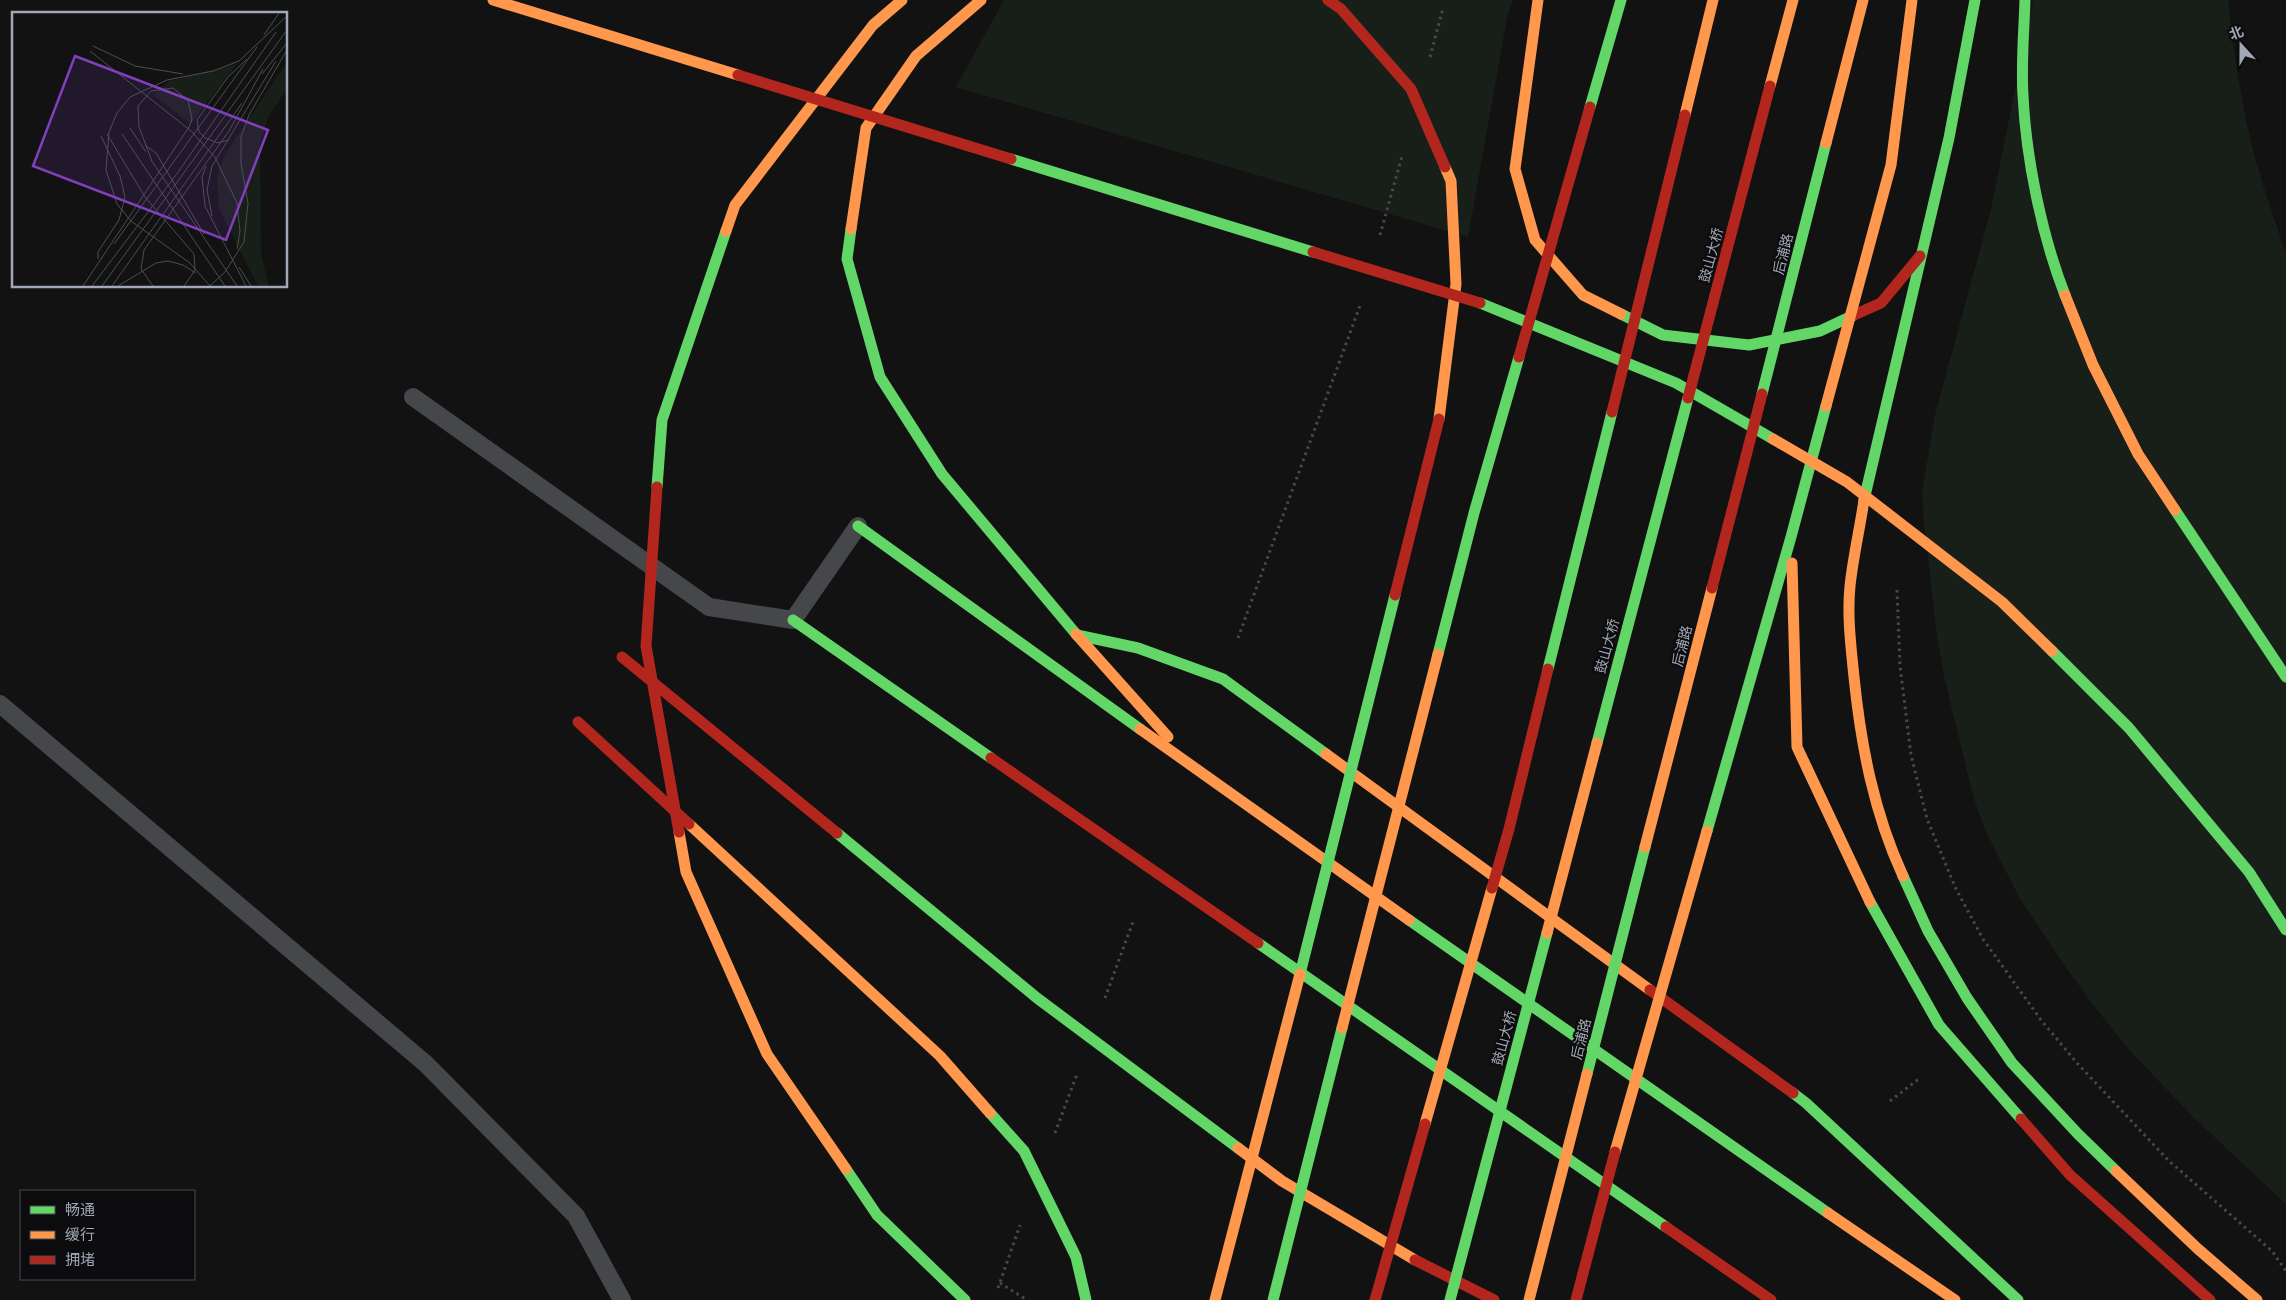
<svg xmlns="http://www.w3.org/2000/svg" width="2286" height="1300" viewBox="0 0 2286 1300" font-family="'Open Sans','Noto Sans SC',sans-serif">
	<rect width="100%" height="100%" fill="#121212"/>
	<g fill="#181f19">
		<path d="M1004,0H1513L1507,18L1468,237L956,87Z"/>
		<path d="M2033,0H2228C2234,55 2242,109 2256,162C2265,193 2276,223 2286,254V1204L2194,1118L2132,1053L2097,1010L2067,969L2019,897L1985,830L1973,796L1944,676L1937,637L1924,522L1922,493L1935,415L1991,209Z"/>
	</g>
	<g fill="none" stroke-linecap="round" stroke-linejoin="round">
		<g stroke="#47494d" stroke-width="3" stroke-dasharray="2.5 4" stroke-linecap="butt">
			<path d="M1430,57L1443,8"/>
			<path d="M1380,235L1402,156"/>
			<path d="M1897,590L1900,666L1911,755L1927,819L1955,887L1983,939L2041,1020L2077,1063L2168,1160L2272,1251L2286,1271"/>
			<path d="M1238,638L1361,303"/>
			<path d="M1105,998L1134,919"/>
			<path d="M1890,1101L1920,1078"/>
			<path d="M1055,1133L1077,1074"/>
			<path d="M1000,1283L1027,1300"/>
			<path d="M998,1288L1020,1225"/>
		</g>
		<g stroke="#46474b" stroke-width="18">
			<path d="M413,397L709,607L793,620L858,526"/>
			<path d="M0,704L426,1064L576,1216L622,1300"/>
		</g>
		<g stroke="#63d668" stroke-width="11">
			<path d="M851,229L847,259L880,377L942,474L1076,634"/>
			<path d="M1621,314L1663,335L1749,345L1820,331L1854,315"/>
			<path d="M1864,500L1949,138L1975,0"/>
			<path d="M858,526L1140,729"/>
			<path d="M793,620L991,758"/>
			<path d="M1077,635L1138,648L1223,679L1326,754"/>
			<path d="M837,833L1037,998L1238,1148"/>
			<path d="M1903,876L1928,931L1967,998L2012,1063L2078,1134L2116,1171"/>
			<path d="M1409,920L1828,1213"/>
			<path d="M1258,943L1666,1227"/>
			<path d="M1793,1093L1806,1103L2018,1300"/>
		</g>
		<g stroke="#ff974d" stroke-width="11">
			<path d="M1538,0L1515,169L1535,240L1583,295L1621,314"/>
			<path d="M851,229L866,128L916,56L981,0"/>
			<path d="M1864,500C1860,528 1853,557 1850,586C1847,616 1851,647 1854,677C1861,746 1874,813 1903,876"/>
			<path d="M1076,634L1168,737"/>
			<path d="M1140,729L1409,920"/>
			<path d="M1326,754L1650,990"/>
			<path d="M1238,1148L1282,1181L1415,1260"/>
			<path d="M2116,1171L2198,1249L2257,1300"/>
			<path d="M1828,1213L1955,1300"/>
		</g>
		<g stroke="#b3261e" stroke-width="11">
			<path d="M1854,315L1881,303L1920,256"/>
			<path d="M622,657L837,833"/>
			<path d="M991,758L1258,943"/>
			<path d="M1650,990L1793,1093"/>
			<path d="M1666,1227L1771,1300"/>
			<path d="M1415,1260L1494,1300"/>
		</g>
		<g stroke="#63d668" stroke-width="11">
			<path d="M2025,0C2024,31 2021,64 2023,95C2026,159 2042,236 2065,295"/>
			<path d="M1590,107L1621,0"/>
			<path d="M1011,159L1313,252"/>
			<path d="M1480,303L1676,383L1773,439"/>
			<path d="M1762,394L1826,143"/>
			<path d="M657,487L662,420L726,231"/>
			<path d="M2175,510L2286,677"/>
			<path d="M2052,651L2129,728L2249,872L2286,930"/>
			<path d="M1438,654L1474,513L1519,357"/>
			<path d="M1548,669L1612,412"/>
			<path d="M1597,743L1688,398"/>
			<path d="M1707,831L1791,537L1826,406"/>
			<path d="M1870,902L1939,1025L2021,1119"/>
			<path d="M1300,974L1395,595"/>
			<path d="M1587,1074L1645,847"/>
			<path d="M990,1113L1024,1151L1076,1257L1086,1300"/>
			<path d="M846,1169L877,1215L965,1300"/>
			<path d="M1273,1300L1342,1028"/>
			<path d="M1450,1300L1547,933"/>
		</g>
		<g stroke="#ff974d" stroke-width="11">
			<path d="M493,0L738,75"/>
			<path d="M1770,86L1793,0"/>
			<path d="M1685,115L1713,0"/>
			<path d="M1826,143L1863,0"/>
			<path d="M726,231L735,205L873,25L902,0"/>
			<path d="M2065,295L2093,365L2138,454L2175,510"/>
			<path d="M1826,406L1891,165L1912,0"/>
			<path d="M1439,419L1456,284L1451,181L1445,167"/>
			<path d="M1773,439L1847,482L2002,602L2052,651"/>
			<path d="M1792,563L1797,747L1870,902"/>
			<path d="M689,824L940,1056L990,1113"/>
			<path d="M679,832L686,872L767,1054L846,1169"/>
			<path d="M1645,847L1712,588"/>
			<path d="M1547,933L1597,743"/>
			<path d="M1342,1028L1438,654"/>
			<path d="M1425,1124L1492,888"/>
			<path d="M1615,1152L1707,831"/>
			<path d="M1215,1300L1300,974"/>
			<path d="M1529,1300L1587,1074"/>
		</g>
		<g stroke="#b3261e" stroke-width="11">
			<path d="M1328,0L1341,9L1411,89L1445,167"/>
			<path d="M738,75L1011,159"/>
			<path d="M1313,252L1480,303"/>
			<path d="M1519,357L1590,107"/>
			<path d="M1688,398L1770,86"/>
			<path d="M1612,412L1685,115"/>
			<path d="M657,487L646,646L679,832"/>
			<path d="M1712,588L1762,394"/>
			<path d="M1395,595L1439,419"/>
			<path d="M578,722L689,824"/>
			<path d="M1492,888L1509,829L1548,669"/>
			<path d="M2021,1119L2070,1175L2210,1300"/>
			<path d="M1375,1300L1425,1124"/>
			<path d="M1576,1300L1615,1152"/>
		</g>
	</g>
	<g text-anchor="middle" stroke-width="4.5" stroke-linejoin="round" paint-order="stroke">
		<g font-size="14" fill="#a1a8b5" stroke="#0c0c0e">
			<text transform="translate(1783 254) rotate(-76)" y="5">后浦路</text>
			<text transform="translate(1711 255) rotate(-75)" y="5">鼓山大桥</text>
			<text transform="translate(1607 646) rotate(-75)" y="5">鼓山大桥</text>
			<text transform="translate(1682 646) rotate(-76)" y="5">后浦路</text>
			<text transform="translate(1504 1038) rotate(-75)" y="5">鼓山大桥</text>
			<text transform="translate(1581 1039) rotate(-76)" y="5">后浦路</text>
		</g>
	</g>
	<g transform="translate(12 12)">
		<rect width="275" height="275" fill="#121212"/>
		<path d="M275,50V77L257,103L248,131L249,241L257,274H246L207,197L205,164L213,142ZM225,52L179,112L141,83L157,69Z" fill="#181f19"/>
		<path fill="none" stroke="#4b4e53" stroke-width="1" d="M275,4L227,49L201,59L155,68L118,85L105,101L97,120L94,158L105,192L119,209L178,251L198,274L213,260L232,230L236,191L229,152V125L237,103L275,38M252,23L267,1M81,34L123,54L171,62M78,39L179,119L203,145L225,191L228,219L225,237M250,62L275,31M118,116L134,140M95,122L133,185L182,242L183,258L172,274M110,122L213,274M217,128L206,131L193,126L187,120L185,108L216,65L235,47M133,133L144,141L192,222M139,148L225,274M194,154L190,165L193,194L234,274M200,204L195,178L200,154L264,49M102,232L245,35M86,247V240L107,208L113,185L108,164L89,124M227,255L239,274M71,274L177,115L180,107L176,88L161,76L139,79L126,94L127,115L140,149M80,274L164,163L264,20M90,274L275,18M100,274L230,91M106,274L144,251L156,249L171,253L184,261M141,274L129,257L132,238L217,119L251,57"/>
		<path fill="#813fbe" fill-opacity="0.15" stroke="#813fbe" stroke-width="2.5" d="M63,44L256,118L214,228L21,154Z"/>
		<rect width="275" height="275" fill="none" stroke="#a1a8b5" stroke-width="2.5"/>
	</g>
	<rect x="20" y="1190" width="175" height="90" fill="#0c0c0e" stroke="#484a51"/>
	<rect x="30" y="1206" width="25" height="8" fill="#63d668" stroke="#484a51"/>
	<text x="65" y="1215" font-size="15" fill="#a1a8b5">畅通</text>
	<rect x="30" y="1231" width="25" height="8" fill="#ff974d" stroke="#484a51"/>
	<text x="65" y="1240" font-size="15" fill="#a1a8b5">缓行</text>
	<rect x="30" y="1256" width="25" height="8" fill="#b3261e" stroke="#484a51"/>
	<text x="65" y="1265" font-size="15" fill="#a1a8b5">拥堵</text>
	<g transform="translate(2241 45) rotate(339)" stroke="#0c0c0e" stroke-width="4" paint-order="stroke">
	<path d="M0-4L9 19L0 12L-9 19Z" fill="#a1a8b5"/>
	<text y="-8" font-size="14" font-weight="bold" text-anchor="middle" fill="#a1a8b5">北</text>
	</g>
</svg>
